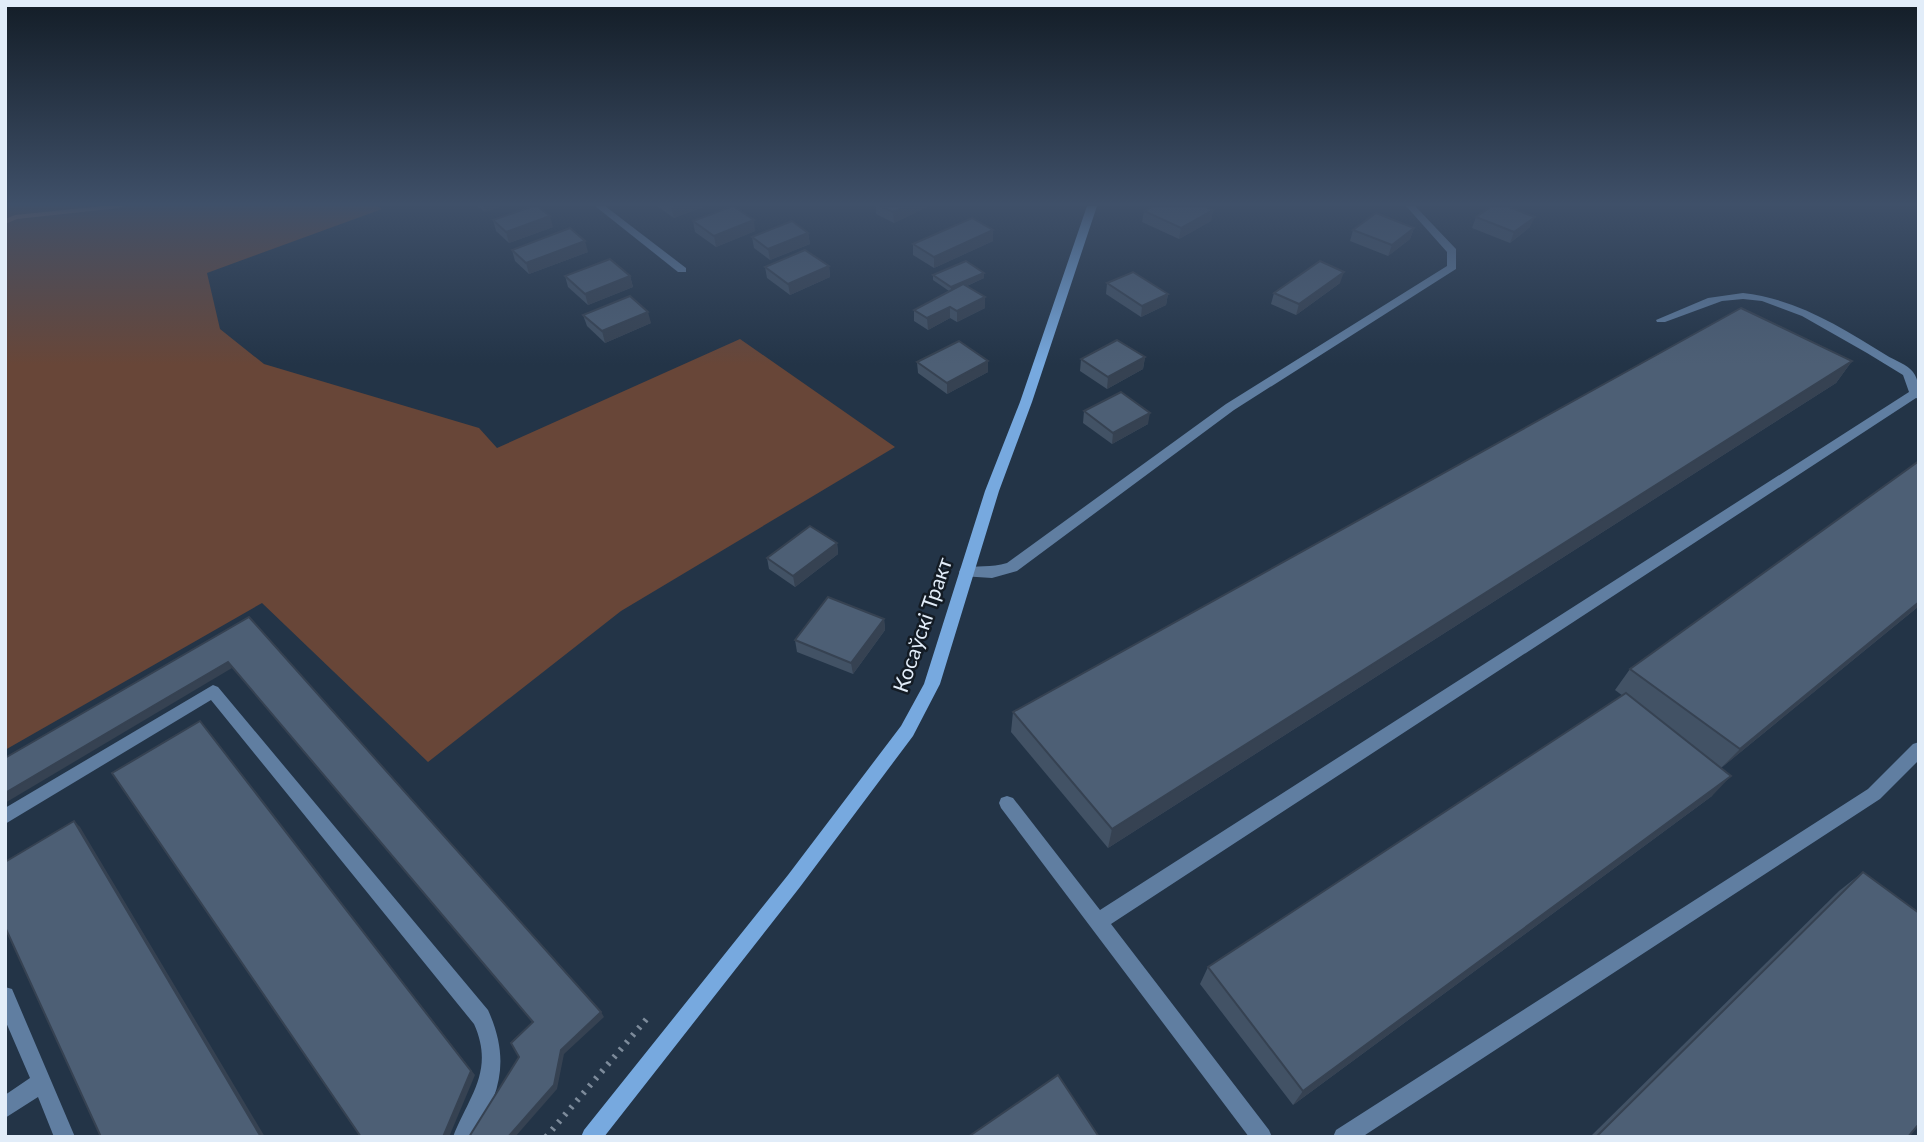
<svg xmlns="http://www.w3.org/2000/svg" width="1924" height="1142" viewBox="0 0 1924 1142" font-family="Lato,sans-serif">
	<rect width="100%" height="100%" fill="#233447"/>
	<path fill="#684638" d="M5,206H377L382,209L207,273L220,329L264,364L479,428L497,448L740,339L895,447L621,611L428,762L262,603L5,750Z"/>
	<g fill="none" stroke-linecap="round" stroke-linejoin="round">
		<path fill="#a26952" fill-rule="evenodd" d="M103,206H123L119,208L17,219L5,224V219L15,215Z"/>
		<path stroke="#7d8b9b" stroke-width="6" stroke-dasharray="2.5 7" stroke-linecap="butt" d="M546,1137L650,1015"/>
		<g fill="#607ea1" fill-rule="evenodd">
			<path d="M1743,293C1796,299 1841,327 1886,355C1894,360 1908,365 1913,372C1919,380 1919,390 1919,399L1916,398L1111,924L1269,1130L1272,1137H1249L1001,808L999,803L1001,798L1007,796L1013,798L1100,910L1909,392L1903,375L1867,353L1802,316L1762,301L1743,299L1722,301L1665,322H1657L1656,320L1708,298Z"/>
			<path d="M213,685L218,687L488,1010C510,1059 501,1091 475,1137H453C469,1096 495,1071 474,1024L211,700L5,824V808Z"/>
			<path d="M1919,742V760L1880,799L1362,1137H1333L1336,1130L1868,789L1913,744Z"/>
			<path d="M5,987L12,989L75,1137H54L38,1097L5,1118V1095L30,1078L5,1020Z"/>
		</g>
		<g fill="#607ea1" fill-rule="evenodd">
			<path d="M595,206H605L686,268V272H678Z"/>
			<path d="M1406,206H1415L1456,249V269L1234,410L1017,571L992,578L961,576L959,572L961,568C977,565 991,568 1007,563L1226,404L1447,266V252Z"/>
		</g>
		<path fill="#77a9df" fill-rule="evenodd" d="M1087,206H1097L1032,402L999,491L940,684L913,736L800,887L604,1137H581L584,1130L788,875L901,726L924,684L985,491L1020,402Z"/>
	</g>
	<g fill="#425265">
		<path d="M477,206H502L485,212Z"/>
		<path d="M657,206H706L674,218Z"/>
		<path d="M876,206H929L894,223L876,214Z"/>
		<path d="M1213,210L1211,221L1179,239L1142,222L1144,211Z"/>
		<path d="M1476,217L1530,227L1510,243L1472,228Z"/>
		<path d="M493,220L553,227L509,243L496,231Z"/>
		<path d="M693,221L755,231L716,247L695,232Z"/>
		<path d="M1414,228L1410,239L1388,256L1350,241L1353,230Z"/>
		<path d="M808,233L810,244L770,260L754,248L752,237Z"/>
		<path d="M993,241L934,268L913,255V244Z"/>
		<path d="M512,250L588,252L529,274L515,261Z"/>
		<path d="M829,266L830,277L790,295L767,278L765,267Z"/>
		<path d="M933,275L984,278L967,286L985,297V308L957,322L950,318L928,330L914,321V310L949,291L933,280Z"/>
		<path d="M565,276H630L633,287L588,305L568,287Z"/>
		<path d="M1107,283L1168,294L1166,305L1141,317L1106,294Z"/>
		<path d="M1340,283L1296,315L1271,304L1274,293Z"/>
		<path d="M583,315L651,323L605,343L587,326Z"/>
		<path d="M1145,357L1143,369L1107,389L1080,371L1081,359Z"/>
		<path d="M988,361V372L947,394L918,373L917,362Z"/>
		<path d="M1852,361L1836,383L1108,848L1011,732L1013,712Z"/>
		<path d="M1084,411L1148,424L1112,444L1083,423Z"/>
		<path d="M1919,461V606L1721,768L1712,796L1293,1105L1200,984L1208,967L1623,696L1615,690L1630,669Z"/>
		<path d="M837,543L838,554L795,587L769,569L767,558Z"/>
		<path d="M884,619L885,630L853,674L797,652L795,640Z"/>
		<path d="M1863,872L1908,1137H1590L1839,891Z"/>
	</g>
	<g fill="#364252">
		<path d="M483,206H502L485,212Z"/>
		<path d="M676,206H706L674,218L671,207Z"/>
		<path d="M907,206H929L894,223L893,212Z"/>
		<path d="M1213,210L1211,221L1179,239L1181,228Z"/>
		<path d="M550,216L553,227L509,243L506,232Z"/>
		<path d="M1535,217L1530,227L1510,243L1514,232Z"/>
		<path d="M754,220L755,231L716,247L714,236Z"/>
		<path d="M1414,228L1410,239L1388,256L1392,245Z"/>
		<path d="M993,230V241L934,268V257Z"/>
		<path d="M808,233L810,244L770,260L768,249Z"/>
		<path d="M585,241L588,252L529,274L526,263Z"/>
		<path d="M829,266L830,277L790,295L788,284Z"/>
		<path d="M1344,272L1340,283L1296,315L1299,304Z"/>
		<path d="M984,273V278L951,293V287Z"/>
		<path d="M630,276L633,287L588,305L585,294Z"/>
		<path d="M1168,294L1166,305L1141,317L1142,306Z"/>
		<path d="M985,297V308L957,322V311Z"/>
		<path d="M950,307V318L928,330L927,318Z"/>
		<path d="M648,312L651,323L605,343L602,331Z"/>
		<path d="M1145,357L1143,369L1107,389L1108,377Z"/>
		<path d="M988,361V372L947,394V383Z"/>
		<path d="M1852,361L1836,383L1108,848L1112,829Z"/>
		<path d="M1150,413L1148,424L1112,444L1113,433Z"/>
		<path d="M837,543L838,554L795,587L793,576Z"/>
		<path d="M1919,602V606L1720,769L1740,749Z"/>
		<path d="M884,619L885,630L853,674L851,663Z"/>
		<path d="M228,662L232,668L5,803V793Z"/>
		<path d="M200,721L475,1075L449,1137H443Z"/>
		<path d="M1731,776L1712,796L1293,1105L1303,1091Z"/>
		<path d="M74,821L80,827L265,1137H261Z"/>
		<path d="M601,1012L604,1017L564,1054L557,1089L515,1137H508L561,1050Z"/>
	</g>
	<g fill="#4d5f75" stroke="#364252" stroke-width="2">
		<path d="M534,206H537L550,216L506,232L493,220Z"/>
		<path d="M733,206L754,220L714,236L693,221Z"/>
		<path d="M880,206H907L893,212Z"/>
		<path d="M1154,206H1203L1213,210L1181,228L1144,211Z"/>
		<path d="M1492,206H1506L1535,217L1514,232L1476,217Z"/>
		<path d="M1376,213L1414,228L1392,245L1353,230Z"/>
		<path d="M972,218L993,230L934,257L913,244Z"/>
		<path d="M792,221L808,233L768,249L752,237Z"/>
		<path d="M570,228L585,241L526,263L512,250Z"/>
		<path d="M805,250L829,266L788,284L765,267Z"/>
		<path d="M610,259L630,276L585,294L565,276Z"/>
		<path d="M966,261L984,273L951,287L933,275Z"/>
		<path d="M1320,261L1344,272L1299,304L1274,293Z"/>
		<path d="M1133,272L1168,294L1142,306L1107,283Z"/>
		<path d="M963,284L985,297L957,311L950,307L927,318L914,310Z"/>
		<path d="M630,296L648,312L602,331L583,315Z"/>
		<path d="M1741,308L1852,361L1112,829L1013,712Z"/>
		<path d="M1117,340L1145,357L1108,377L1081,359Z"/>
		<path d="M959,341L988,361L947,383L917,362Z"/>
		<path d="M1121,392L1150,413L1113,433L1084,411Z"/>
		<path d="M1919,461V602L1740,749L1630,669Z"/>
		<path d="M810,526L837,543L793,576L767,558Z"/>
		<path d="M828,597L884,619L851,663L795,640Z"/>
		<path d="M249,617L601,1012L561,1050L554,1085L508,1137H469L519,1057L511,1043L533,1022L228,662L5,793V758Z"/>
		<path d="M1626,693L1731,776L1303,1091L1208,967Z"/>
		<path d="M200,721L471,1071L443,1137H361L112,773Z"/>
		<path d="M74,821L261,1137H101L5,927V862Z"/>
		<path d="M1863,872L1919,913V1124L1908,1137H1596Z"/>
		<path d="M1058,1075L1099,1137H968Z"/>
	</g>
	<linearGradient id="sky" x2="0" y2="1"><stop stop-color="#131d27"/><stop offset="0.56" stop-color="#3f5069"/><stop offset="1" stop-color="#3f5069" stop-opacity="0"/></linearGradient>
	<rect width="1924" height="365" fill="url(#sky)"/>
	<g text-anchor="middle" stroke-width="5" stroke-linejoin="round" paint-order="stroke">
		<g font-size="21" fill="#e2edf9" stroke="#131b24">
			<text transform="translate(923 625) rotate(-71)" y="7">Косаўскі Тракт</text>
		</g>
	</g>
	<rect width="1924" height="1142" fill="none" stroke="#e2edf9" stroke-width="14"/>
</svg>
